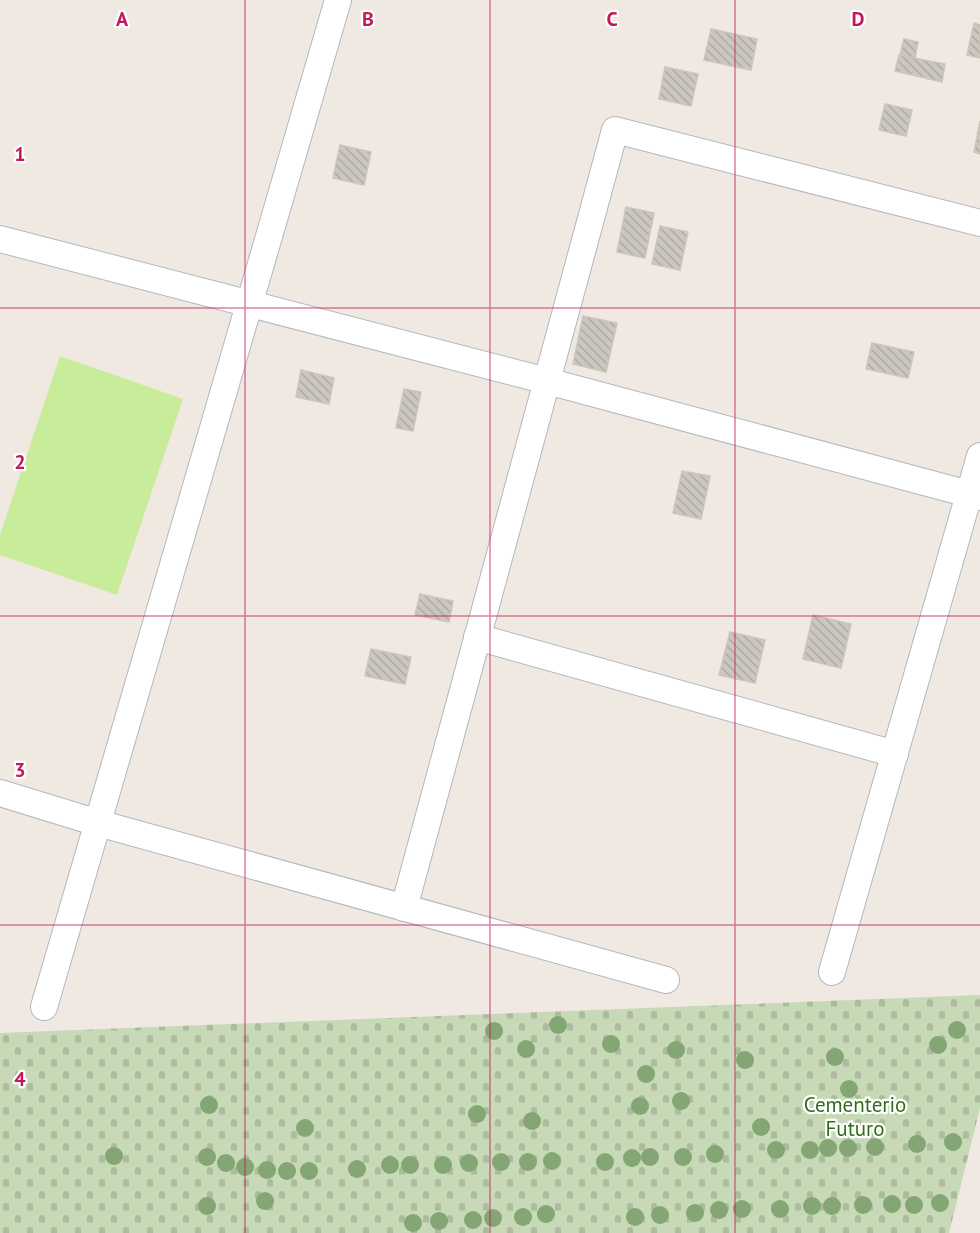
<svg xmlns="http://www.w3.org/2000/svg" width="980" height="1233" viewBox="0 0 980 1233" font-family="'PT Sans',sans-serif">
	<defs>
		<pattern id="cemetery-stones" width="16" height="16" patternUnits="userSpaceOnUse" patternTransform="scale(1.5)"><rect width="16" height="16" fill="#c8d9b8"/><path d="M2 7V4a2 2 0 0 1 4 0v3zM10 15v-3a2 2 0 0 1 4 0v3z" fill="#acbb9e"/></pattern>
		<pattern id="building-back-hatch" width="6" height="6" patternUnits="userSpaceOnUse" patternTransform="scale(1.5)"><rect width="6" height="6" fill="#cbc7bf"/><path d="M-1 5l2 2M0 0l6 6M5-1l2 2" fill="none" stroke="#afaba4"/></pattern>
	</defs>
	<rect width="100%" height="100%" fill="#efe9e1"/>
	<path fill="url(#cemetery-stones)" d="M980,995V1108L949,1233H0V1033Z"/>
	<path fill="#c9ec9a" d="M60,356L183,399L117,595L0,555V535Z"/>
	<g fill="url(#building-back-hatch)" stroke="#cbc5ba" stroke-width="1.5">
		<path d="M974,23L980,25V58L967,55Z"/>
		<path d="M711,29L757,39L751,70L704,60Z"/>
		<path d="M904,39L918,42L915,58L900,55Z"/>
		<path d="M899,55L945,64L942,82L895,71Z"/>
		<path d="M665,67L698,74L691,106L659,99Z"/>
		<path d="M885,104L912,110L906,136L879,130Z"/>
		<path d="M980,121V154L974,152Z"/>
		<path d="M340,145L371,152L364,185L333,178Z"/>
		<path d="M626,207L654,213L645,258L617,252Z"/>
		<path d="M660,226L688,232L680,270L652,264Z"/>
		<path d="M583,316L617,323L606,372L573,364Z"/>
		<path d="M872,343L914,352L908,378L866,369Z"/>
		<path d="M301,370L334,378L329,404L296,397Z"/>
		<path d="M404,389L421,392L413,431L396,428Z"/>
		<path d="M682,471L710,476L701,519L673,513Z"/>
		<path d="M420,594L453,601L449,622L415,615Z"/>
		<path d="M813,615L851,624L841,668L803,659Z"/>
		<path d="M730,632L765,640L755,683L719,675Z"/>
		<path d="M371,649L411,657L405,684L365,676Z"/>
	</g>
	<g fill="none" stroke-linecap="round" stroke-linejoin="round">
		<g stroke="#b4b7c1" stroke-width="28">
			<g id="minor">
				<path d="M0,239L547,381L980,497"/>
				<path d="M477,637L895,754"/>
				<path d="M0,793L98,823L666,980"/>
				<path d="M404,908L615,130L980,223"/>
				<path d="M832,972L980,456"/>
				<path d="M44,1007L338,0"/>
			</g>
		</g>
		<use href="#minor" stroke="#fff" stroke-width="26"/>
	</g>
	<g fill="#84a574">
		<circle cx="558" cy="1025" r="9"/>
		<circle cx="957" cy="1030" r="9"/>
		<circle cx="494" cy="1031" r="9"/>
		<circle cx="611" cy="1044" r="9"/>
		<circle cx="938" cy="1045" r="9"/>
		<circle cx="526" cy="1049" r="9"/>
		<circle cx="676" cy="1050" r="9"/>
		<circle cx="835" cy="1057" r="9"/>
		<circle cx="745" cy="1060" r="9"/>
		<circle cx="646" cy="1074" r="9"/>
		<circle cx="849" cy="1089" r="9"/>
		<circle cx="681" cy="1101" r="9"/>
		<circle cx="209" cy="1105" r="9"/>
		<circle cx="640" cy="1106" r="9"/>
		<circle cx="477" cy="1114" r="9"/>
		<circle cx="532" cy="1121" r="9"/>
		<circle cx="761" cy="1127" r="9"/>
		<circle cx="305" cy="1128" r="9"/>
		<circle cx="953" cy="1142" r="9"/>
		<circle cx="917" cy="1144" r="9"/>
		<circle cx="875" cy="1147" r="9"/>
		<circle cx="828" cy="1148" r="9"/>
		<circle cx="848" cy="1148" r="9"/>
		<circle cx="776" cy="1150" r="9"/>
		<circle cx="810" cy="1150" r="9"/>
		<circle cx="715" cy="1154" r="9"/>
		<circle cx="114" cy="1156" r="9"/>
		<circle cx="207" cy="1157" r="9"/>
		<circle cx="650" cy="1157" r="9"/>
		<circle cx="683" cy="1157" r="9"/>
		<circle cx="632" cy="1158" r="9"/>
		<circle cx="552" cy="1161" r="9"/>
		<circle cx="501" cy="1162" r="9"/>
		<circle cx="528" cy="1162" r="9"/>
		<circle cx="605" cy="1162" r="9"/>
		<circle cx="226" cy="1163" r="9"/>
		<circle cx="469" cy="1163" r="9"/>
		<circle cx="390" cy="1165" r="9"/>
		<circle cx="410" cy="1165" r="9"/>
		<circle cx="443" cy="1165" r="9"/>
		<circle cx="245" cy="1167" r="9"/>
		<circle cx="357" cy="1169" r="9"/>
		<circle cx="267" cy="1170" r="9"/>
		<circle cx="287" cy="1171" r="9"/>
		<circle cx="309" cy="1171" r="9"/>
		<circle cx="265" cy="1201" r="9"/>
		<circle cx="940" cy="1203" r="9"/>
		<circle cx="892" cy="1204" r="9"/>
		<circle cx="863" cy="1205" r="9"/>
		<circle cx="914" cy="1205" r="9"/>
		<circle cx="207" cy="1206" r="9"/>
		<circle cx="812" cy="1206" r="9"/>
		<circle cx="832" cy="1206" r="9"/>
		<circle cx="742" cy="1209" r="9"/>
		<circle cx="780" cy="1209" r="9"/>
		<circle cx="719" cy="1210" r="9"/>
		<circle cx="695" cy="1213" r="9"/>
		<circle cx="546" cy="1214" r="9"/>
		<circle cx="660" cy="1215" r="9"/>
		<circle cx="523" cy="1217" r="9"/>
		<circle cx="635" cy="1217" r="9"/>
		<circle cx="493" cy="1218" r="9"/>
		<circle cx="473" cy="1220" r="9"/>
		<circle cx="439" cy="1221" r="9"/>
		<circle cx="413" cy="1223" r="9"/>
	</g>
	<path fill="none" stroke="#c2185b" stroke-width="1.5" stroke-opacity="0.55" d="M245,0V1233M490,0V1233M735,0V1233M0,308H980M0,616H980M0,925H980"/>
	<g text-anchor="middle" stroke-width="4.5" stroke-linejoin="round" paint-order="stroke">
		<g font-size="21" fill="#2c6e1b" stroke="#fff">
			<text x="855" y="1112">Cementerio<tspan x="855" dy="24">Futuro</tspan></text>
		</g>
	</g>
	<g font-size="20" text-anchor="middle" font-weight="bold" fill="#c2185b" stroke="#fff" stroke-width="4.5" stroke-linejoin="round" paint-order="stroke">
		<text x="122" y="26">A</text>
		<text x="368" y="26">B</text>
		<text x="612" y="26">C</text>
		<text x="858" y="26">D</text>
		<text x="20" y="161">1</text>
		<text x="20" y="469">2</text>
		<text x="20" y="777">3</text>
		<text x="20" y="1086">4</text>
	</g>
</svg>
